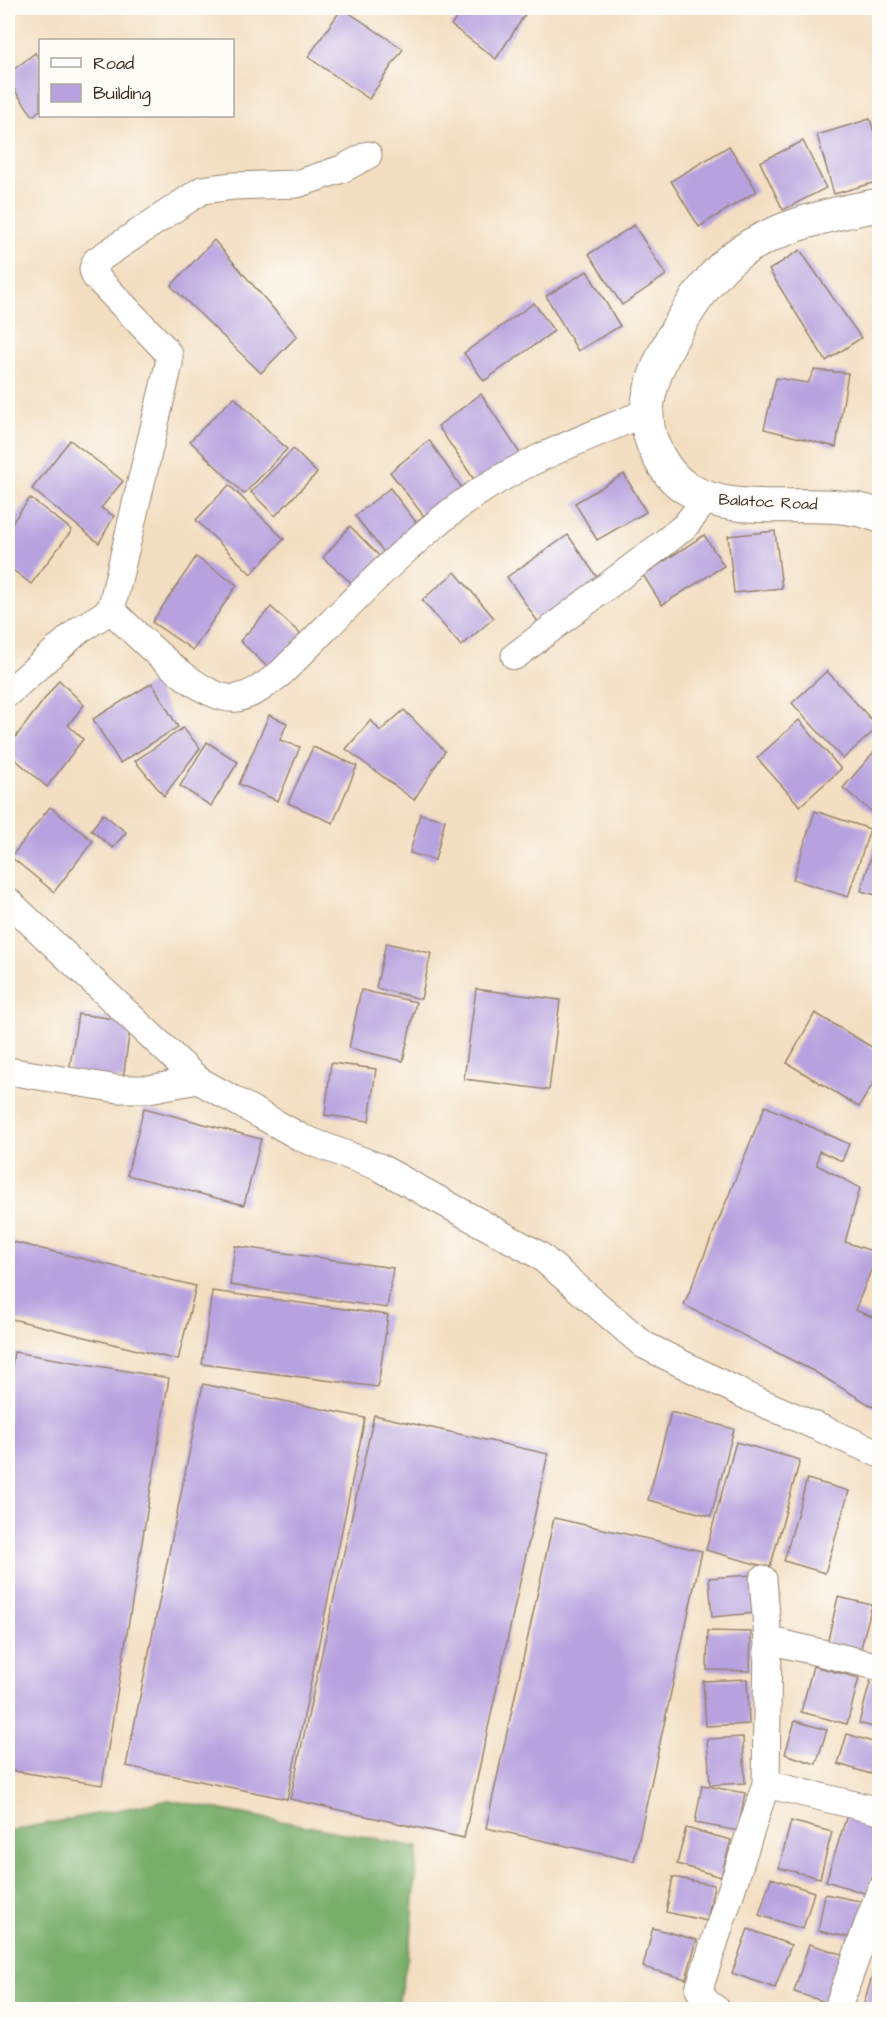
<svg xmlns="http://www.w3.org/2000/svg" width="887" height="2017" viewBox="0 0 887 2017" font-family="'Architects Daughter',sans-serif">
	<rect width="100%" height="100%" fill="#fdfcf7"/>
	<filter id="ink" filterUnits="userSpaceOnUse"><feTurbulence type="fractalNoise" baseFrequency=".0167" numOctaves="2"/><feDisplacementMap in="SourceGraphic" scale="12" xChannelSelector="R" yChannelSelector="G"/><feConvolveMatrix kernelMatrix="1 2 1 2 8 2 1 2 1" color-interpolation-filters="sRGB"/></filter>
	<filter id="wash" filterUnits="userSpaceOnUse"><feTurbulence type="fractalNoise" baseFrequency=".008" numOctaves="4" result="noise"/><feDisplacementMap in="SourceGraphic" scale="24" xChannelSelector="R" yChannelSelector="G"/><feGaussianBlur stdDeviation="1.35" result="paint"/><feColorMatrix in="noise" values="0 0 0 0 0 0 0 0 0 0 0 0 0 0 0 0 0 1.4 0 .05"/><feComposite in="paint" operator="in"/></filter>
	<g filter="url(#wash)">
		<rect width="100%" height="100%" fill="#f3dec1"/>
		<path fill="#78ad6a" stroke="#5a6c44" stroke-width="1.5" d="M169,1800L418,1847L411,1940L397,2009H8V1831Z"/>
		<g id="blocks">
			<g fill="#b7a2df">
				<path d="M342,8L403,49L369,99L308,57Z"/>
				<path d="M465,8H519L526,13L496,59L451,25Z"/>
				<path d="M35,53L40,60V110L33,116L8,81V74Z"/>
				<path d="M870,119L880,152V181L834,194L817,135Z"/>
				<path d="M803,141L826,188L783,210L760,162Z"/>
				<path d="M729,146L757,191L699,227L671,181Z"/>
				<path d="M634,225L666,275L622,305L589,254Z"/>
				<path d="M214,240L297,336L261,373L171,286Z"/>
				<path d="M800,250L861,338L826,361L769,270Z"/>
				<path d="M587,271L620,326L578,351L546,296Z"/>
				<path d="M534,303L554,331L484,381L464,353Z"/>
				<path d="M814,370L848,373L836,447L764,429L776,378L808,383Z"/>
				<path d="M481,394L523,458L479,487L438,426Z"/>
				<path d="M234,397L287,449L244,494L190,441Z"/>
				<path d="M70,440L123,481L101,508L114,516L99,543L32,489Z"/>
				<path d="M429,440L466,494L426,519L390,472Z"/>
				<path d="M293,449L317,473L275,516L251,492Z"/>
				<path d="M624,474L646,512L597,540L575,503Z"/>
				<path d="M229,485L284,539L251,574L196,520Z"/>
				<path d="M390,488L421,529L387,556L355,516Z"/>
				<path d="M30,498L72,530L31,584L8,566V528Z"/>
				<path d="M350,526L384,561L357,588L323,558Z"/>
				<path d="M775,531L782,588L734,593L728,536Z"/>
				<path d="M568,535L601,583L540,625L507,577Z"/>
				<path d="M704,535L724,566L662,605L643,575Z"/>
				<path d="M196,557L237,585L193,650L152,622Z"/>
				<path d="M455,572L494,618L461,646L422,600Z"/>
				<path d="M271,607L307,640L275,674L240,641Z"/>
				<path d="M827,671L878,727L843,759L792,703Z"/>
				<path d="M59,680L84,705L68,725L83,739L47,787L8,753V747Z"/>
				<path d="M152,683L178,727L120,763L93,719Z"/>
				<path d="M404,710L445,751L414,800L346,749L371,720L380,731Z"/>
				<path d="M269,715L287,723L280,740L300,747L278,801L239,784Z"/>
				<path d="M799,720L841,769L800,806L757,758Z"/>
				<path d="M183,728L200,748L164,796L135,761Z"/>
				<path d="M207,742L238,762L211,806L180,786Z"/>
				<path d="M880,745V813L877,816L843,788Z"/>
				<path d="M313,747L357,766L333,823L288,803Z"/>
				<path d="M50,807L93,841L54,892L11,857Z"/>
				<path d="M815,811L870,829L848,897L793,879Z"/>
				<path d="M103,814L126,832L113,848L91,830Z"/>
				<path d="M420,814L445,820L435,860L410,853Z"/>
				<path d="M875,842L880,843V896L861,891Z"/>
				<path d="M386,943L431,953L421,999L376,988Z"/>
				<path d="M476,989L560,1000L549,1090L464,1079Z"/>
				<path d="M361,990L416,1002L403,1061L349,1048Z"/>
				<path d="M815,1013L880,1052V1072L859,1107L787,1063Z"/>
				<path d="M78,1014L131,1021L123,1080L69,1072Z"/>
				<path d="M331,1063L376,1069L369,1121L325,1115Z"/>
				<path d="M765,1106L849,1144L842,1161L819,1151L817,1165L860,1188L845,1242L878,1253L855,1310L880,1320V1411L815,1372L684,1305Z"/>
				<path d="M144,1108L261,1139L244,1205L127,1175Z"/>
				<path d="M9,1241L196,1286L178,1360L8,1318Z"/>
				<path d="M235,1246L393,1268L387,1308L230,1285Z"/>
				<path d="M212,1291L388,1315L378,1387L202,1364Z"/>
				<path d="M14,1352L169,1378L102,1785L8,1770V1394Z"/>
				<path d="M203,1384L365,1418L287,1799L126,1766Z"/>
				<path d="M671,1412L734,1429L711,1516L648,1500Z"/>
				<path d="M374,1415L548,1454L464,1838L290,1799Z"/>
				<path d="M736,1442L800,1460L770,1568L706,1550Z"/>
				<path d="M807,1479L849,1491L825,1573L784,1561Z"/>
				<path d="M554,1518L702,1551L634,1861L486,1828Z"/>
				<path d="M751,1575L755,1613L712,1617L709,1578Z"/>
				<path d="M838,1597L872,1605L860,1652L827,1644Z"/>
				<path d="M708,1631L751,1632L750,1671L707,1670Z"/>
				<path d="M813,1666L859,1678L847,1724L801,1712Z"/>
				<path d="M747,1679L749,1724L706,1726L703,1681Z"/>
				<path d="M871,1679L880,1682V1729L859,1723Z"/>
				<path d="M795,1721L827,1730L816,1764L785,1754Z"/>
				<path d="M847,1734L879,1744L871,1774L838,1764Z"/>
				<path d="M743,1737L745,1783L710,1785L707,1739Z"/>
				<path d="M702,1785L745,1793L738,1831L695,1823Z"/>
				<path d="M847,1815L880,1825V1855L867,1894L826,1881Z"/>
				<path d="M791,1821L832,1832L820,1878L779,1868Z"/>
				<path d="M686,1828L731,1840L721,1877L677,1864Z"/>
				<path d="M673,1877L714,1885L707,1921L666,1912Z"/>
				<path d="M771,1878L814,1892L803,1929L759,1915Z"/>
				<path d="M825,1894L865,1902L858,1939L818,1931Z"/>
				<path d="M653,1928L697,1940L686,1979L643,1967Z"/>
				<path d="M748,1929L791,1945L775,1988L732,1973Z"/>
				<path d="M809,1944L848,1956L832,2004L794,1992Z"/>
				<path d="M873,1973L880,1975V2010H862Z"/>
			</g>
		</g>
	</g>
	<g filter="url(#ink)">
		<use href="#blocks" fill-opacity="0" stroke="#978470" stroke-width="1.5"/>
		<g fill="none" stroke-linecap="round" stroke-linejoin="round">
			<g stroke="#978470" stroke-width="29">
				<g id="street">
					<path d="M111,610C136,633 202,704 237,698C255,694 267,684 281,673C341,614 399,549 467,500C521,461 586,438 647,412"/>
					<path d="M515,656L664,543L685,526L707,498"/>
					<path d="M8,693L79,630L111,610L169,364V355L163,347L95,276L93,269L96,261L202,190L233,186L297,184L342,169L368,155"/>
					<path d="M8,901L198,1080L302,1138L379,1167L539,1255L644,1345L749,1397L880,1454"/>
					<path d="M8,1071L118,1089H149L198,1080"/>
					<path d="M768,1640L880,1667"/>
					<path d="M766,1784L880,1811"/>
					<path d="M717,2010L705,2001L699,1989L766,1784L768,1640L763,1579"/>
					<path d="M837,2010L880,1891"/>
				</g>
			</g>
			<g stroke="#978470" stroke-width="35">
				<path id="secondary" d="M880,205C832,213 769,228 731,259C697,288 649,366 647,412C646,440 664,475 688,489C743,522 820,492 880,516"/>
			</g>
			<use href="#street" stroke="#fff" stroke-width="27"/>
			<use href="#secondary" stroke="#fff" stroke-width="33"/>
		</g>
	</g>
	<g text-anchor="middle" stroke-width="5" stroke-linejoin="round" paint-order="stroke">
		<g font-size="16" fill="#3b2a1e" stroke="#fdfcf7">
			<text transform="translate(768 501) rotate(3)" y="6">Balatoc Road</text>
		</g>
	</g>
	<rect width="887" height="2017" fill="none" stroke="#fdfcf7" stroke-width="30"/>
	<rect x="39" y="39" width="195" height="78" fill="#fdfcf7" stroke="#afa8a0" stroke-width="1.5"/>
	<rect x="51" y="58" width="30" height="9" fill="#ffffff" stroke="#afa8a0" stroke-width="1.5"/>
	<text x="93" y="69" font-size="18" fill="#3b2a1e">Road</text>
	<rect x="51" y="84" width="30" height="18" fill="#b7a2df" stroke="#afa8a0" stroke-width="1.5"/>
	<text x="93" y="99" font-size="18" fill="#3b2a1e">Building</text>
</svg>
